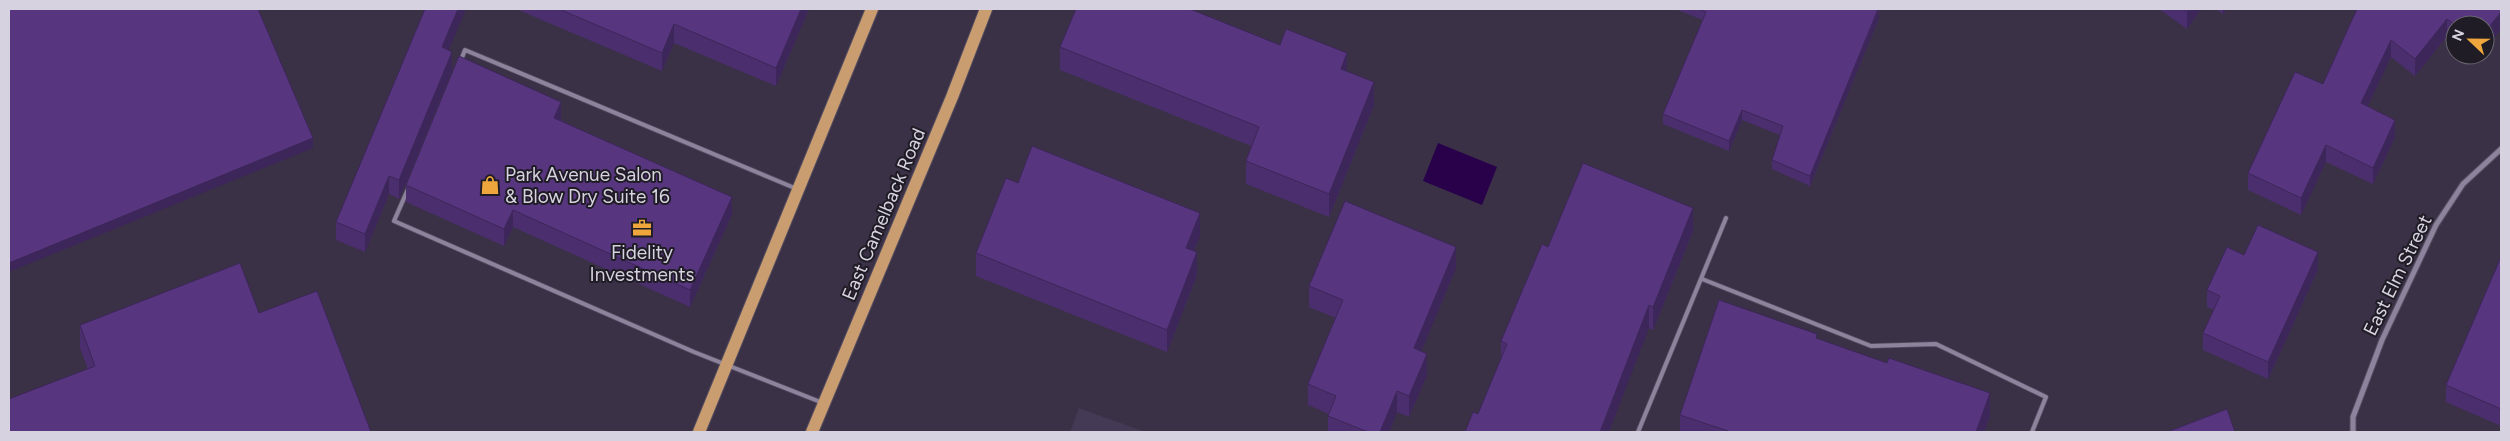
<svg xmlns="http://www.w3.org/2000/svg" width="2510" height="441" viewBox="0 0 2510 441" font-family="Figtree,sans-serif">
	<rect width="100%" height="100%" fill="#3a3147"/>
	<path fill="#453a56" d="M1079,408L1145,432H1070Z"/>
	<path fill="#29014a" d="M1438,143L1497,167L1482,205L1423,181Z"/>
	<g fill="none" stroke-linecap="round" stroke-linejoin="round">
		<g stroke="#544d5f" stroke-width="5.5">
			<g id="service">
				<path d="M461,60L465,50L797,189"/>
				<path d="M408,189L394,221L694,352L823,403"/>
				<path d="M1702,279L1871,346L1936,344L2046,397L2032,432"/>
				<path d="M1638,432L1726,218"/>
			</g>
		</g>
		<g stroke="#544d5f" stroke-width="7">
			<path id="minor" d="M2353,432V417L2382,340L2436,225L2463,184L2501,149"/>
		</g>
		<g stroke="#544d5f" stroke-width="14">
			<g id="primary">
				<path d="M699,432L872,9"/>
				<path d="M812,432L952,97L986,9"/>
			</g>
		</g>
		<use href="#service" stroke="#8d839d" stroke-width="4"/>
		<use href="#minor" stroke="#8d839d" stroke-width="5"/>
		<use href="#primary" stroke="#ca9d70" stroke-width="12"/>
	</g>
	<g fill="#4b2e6d">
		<path d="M516,9H809L776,86L674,43L662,71Z"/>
		<path d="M1675,9H1879V18L1810,186L1772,169V160L1780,135L1742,120L1729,151L1663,124V114L1703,20Z"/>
		<path d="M2159,9H2201L2187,29Z"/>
		<path d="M2216,9H2227L2223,14Z"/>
		<path d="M2357,9H2501V29L2485,49L2455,25V42L2447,36L2415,76L2391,57L2367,106L2395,137L2373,184L2326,162L2301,215L2248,190V173L2323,84Z"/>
		<path d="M1060,47L1347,71L1374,105L1329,217L1246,184V161L1251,146L1060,70Z"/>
		<path d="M449,50L452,70L399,199L389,194L365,252L336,240V222Z"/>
		<path d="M2471,55H2480L2477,59Z"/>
		<path d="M561,119V120L732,214L690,307L513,227L504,246L406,202V185Z"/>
		<path d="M1018,183L1200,236L1194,251L1197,275L1167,352L976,276V253Z"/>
		<path d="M1693,231L1653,330L1649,328L1478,414L1501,359V341L1548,247Z"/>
		<path d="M2244,255L2318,269L2268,379L2203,350V333L2214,310L2207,307V290Z"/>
		<path d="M2501,257V432V426L2446,402V385Z"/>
		<path d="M1456,268L1421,351L1427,375L1409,417L1397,412L1389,432H1328V416L1329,414L1308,405V384L1336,318L1309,307V286Z"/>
		<path d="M259,313L88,369L80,348V325Z"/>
		<path d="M1817,339L1990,416L1984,432H1680V415Z"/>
	</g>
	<g fill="#3d2659">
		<path d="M458,9H466L442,66V47Z"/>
		<path d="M801,9H809L776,86V68Z"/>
		<path d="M1879,9V18L1810,186V176Z"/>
		<path d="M2189,9H2201L2187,29V12Z"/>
		<path d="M2223,9H2227L2223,14Z"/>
		<path d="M2501,12V29L2485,49V32Z"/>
		<path d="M2447,19V36L2415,76V59Z"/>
		<path d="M674,24V43L662,71V53Z"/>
		<path d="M2391,40V57L2361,120V103Z"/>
		<path d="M452,52V70L399,199V180Z"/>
		<path d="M1347,53V76L1341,69Z"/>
		<path d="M1374,82V105L1329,217V194Z"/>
		<path d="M561,102V119L554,135V118Z"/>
		<path d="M1742,110V120L1729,151V141Z"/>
		<path d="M2395,120V137L2373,184V168Z"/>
		<path d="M313,138V148L9,272V263Z"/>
		<path d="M2326,145V162L2301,215V198Z"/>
		<path d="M389,176V194L365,252V234Z"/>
		<path d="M732,197V214L690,307V290Z"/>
		<path d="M1693,208V231L1653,330V307Z"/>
		<path d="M513,210V227L504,246V229Z"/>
		<path d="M1200,213V236L1186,270V248Z"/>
		<path d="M1456,247V268L1414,369V348Z"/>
		<path d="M1197,252V275L1167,352V330Z"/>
		<path d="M2318,252V269L2268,379V362Z"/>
		<path d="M1649,305V328L1609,432H1600Z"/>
		<path d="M1427,354V375L1409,417V396Z"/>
		<path d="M1397,391V412L1389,432H1380Z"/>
		<path d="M1990,393V416L1984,432H1976Z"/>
	</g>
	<g fill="#57367f" stroke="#3d2659">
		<path d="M9,9H258L313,138L9,263Z"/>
		<path d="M425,9H458L442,47L452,52L399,180L389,176L365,234L336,222Z"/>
		<path d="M559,9H801L776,68L674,24L662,53Z"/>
		<path d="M1076,9H1190L1280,45L1286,29L1347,53L1341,69L1374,82L1329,194L1246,161L1259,127L1060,47Z"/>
		<path d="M1699,9H1878L1810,176L1772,160L1783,126L1742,110L1729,141L1663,114L1706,12Z"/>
		<path d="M2183,9H2189L2187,12Z"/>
		<path d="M2357,9H2501V12L2485,32V25H2455L2447,19L2415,59L2391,40L2361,103L2395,120L2373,168L2326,145L2301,198L2248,173L2295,72L2323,84Z"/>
		<path d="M459,56L561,102L554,118L732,197L690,290L513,210L504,229L406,185Z"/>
		<path d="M1032,146L1200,213L1186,248L1197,252L1167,330L976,253L1006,178L1018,183Z"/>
		<path d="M1583,163L1693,208L1653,307L1649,305L1600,432H1465L1473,412L1478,414L1507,344L1501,341L1542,244L1548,247Z"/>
		<path d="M1345,201L1456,247L1414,348L1427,354L1409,396L1397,391L1380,432H1368L1328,416L1336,396L1308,384L1343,300L1309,286Z"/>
		<path d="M2258,225L2318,252L2268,362L2203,333L2220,296L2207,290L2227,247L2244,255Z"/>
		<path d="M2501,257V409L2446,385Z"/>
		<path d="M240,263L259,313L317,291L371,432H9V399L95,366L80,325Z"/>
		<path d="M1719,300L1817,334L1816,338L1887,363L1889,358L1990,393L1976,432H1731L1680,415Z"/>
		<path d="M2227,409L2235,432H2167Z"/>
	</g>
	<defs>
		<g id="shop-bare" transform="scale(1.5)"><path d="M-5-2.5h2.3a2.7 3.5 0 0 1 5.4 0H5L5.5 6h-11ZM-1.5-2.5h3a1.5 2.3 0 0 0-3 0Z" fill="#efa73d" stroke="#1f1c25" stroke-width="2.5" paint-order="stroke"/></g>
		<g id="office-bare" transform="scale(1.5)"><path d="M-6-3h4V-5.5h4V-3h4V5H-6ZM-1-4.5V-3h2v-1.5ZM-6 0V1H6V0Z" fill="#efa73d" stroke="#1f1c25" stroke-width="2.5" paint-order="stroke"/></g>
	</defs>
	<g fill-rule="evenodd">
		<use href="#shop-bare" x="490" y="185"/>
		<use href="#office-bare" x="642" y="228"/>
	</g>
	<g text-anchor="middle" stroke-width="4" stroke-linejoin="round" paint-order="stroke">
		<g font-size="19" fill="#d7d2e0" stroke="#1f1c25" text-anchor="start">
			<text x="505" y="181">Park Avenue Salon<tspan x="505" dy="22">&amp; Blow Dry Suite 16</tspan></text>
			<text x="642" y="259" text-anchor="middle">Fidelity<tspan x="642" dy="22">Investments</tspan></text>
		</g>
		<g font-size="19" fill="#d7d2e0" stroke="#1f1c25">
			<text transform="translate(883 214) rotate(-67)" y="7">East Camelback Road</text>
			<text transform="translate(2397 275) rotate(-64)" y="7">East Elm Street</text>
		</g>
	</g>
	<rect width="2510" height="441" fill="none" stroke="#d7d2e0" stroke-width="20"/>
	<g transform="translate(2470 40) rotate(292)"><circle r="24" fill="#1f1c25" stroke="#696570"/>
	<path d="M0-4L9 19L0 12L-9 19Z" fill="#efa73d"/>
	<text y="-8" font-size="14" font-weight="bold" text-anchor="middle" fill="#d7d2e0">N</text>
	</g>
</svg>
